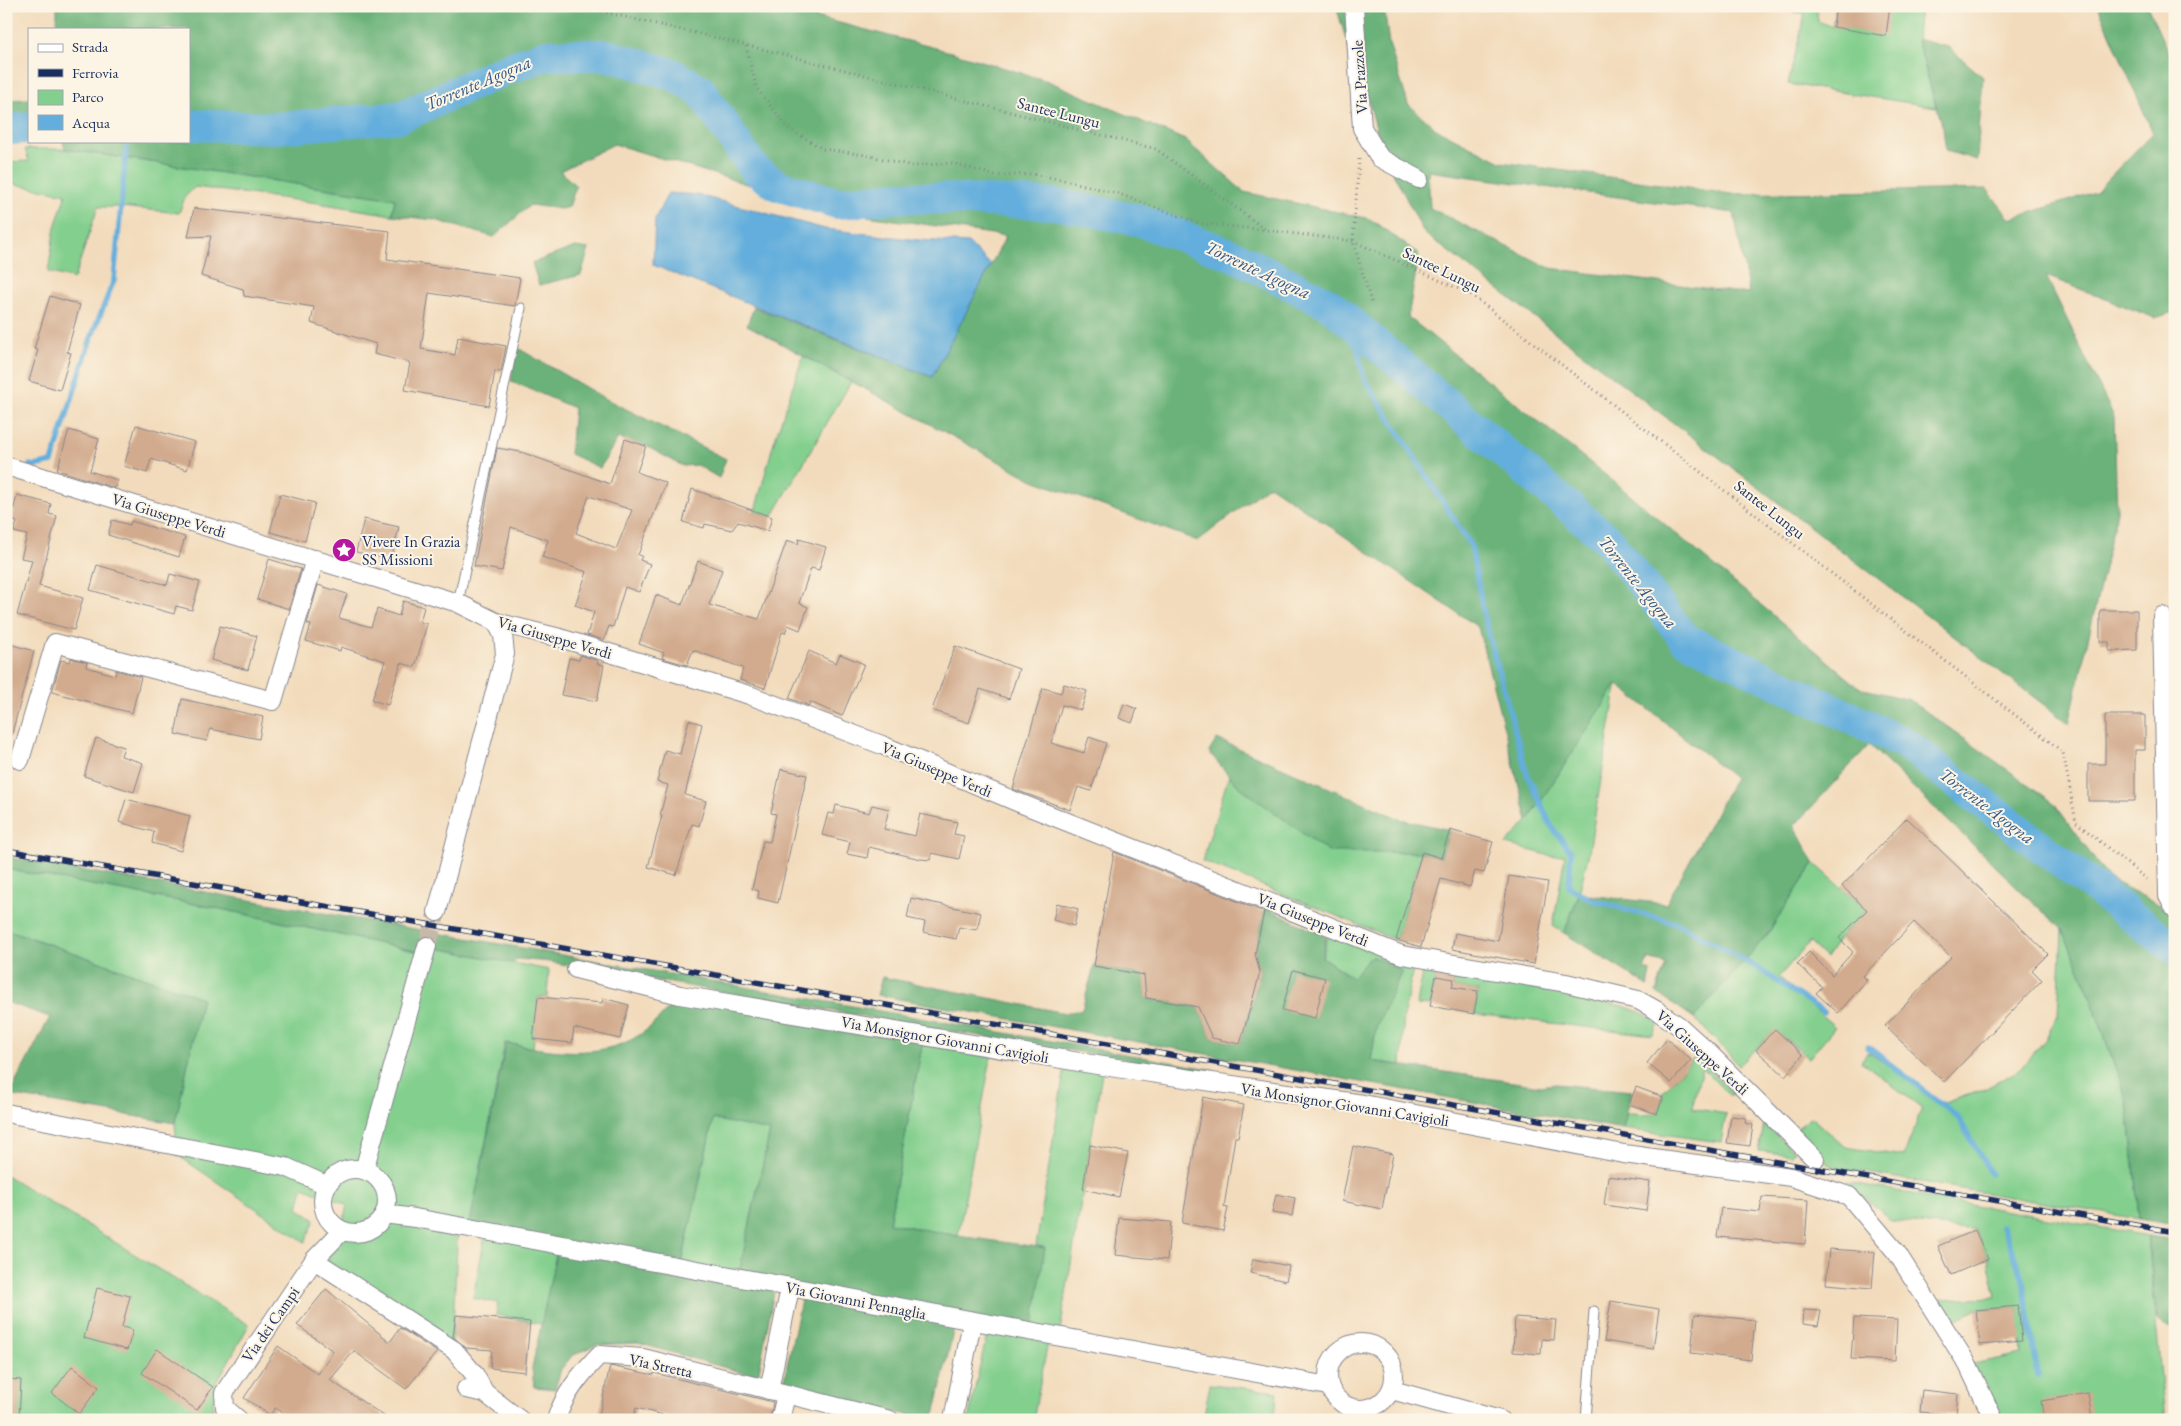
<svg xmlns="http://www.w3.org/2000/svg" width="2181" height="1426" viewBox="0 0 2181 1426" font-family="'EB Garamond',serif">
	<rect width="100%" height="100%" fill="#fcf5e5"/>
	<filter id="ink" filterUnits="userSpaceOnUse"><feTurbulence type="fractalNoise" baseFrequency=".02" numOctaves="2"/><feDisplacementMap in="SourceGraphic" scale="10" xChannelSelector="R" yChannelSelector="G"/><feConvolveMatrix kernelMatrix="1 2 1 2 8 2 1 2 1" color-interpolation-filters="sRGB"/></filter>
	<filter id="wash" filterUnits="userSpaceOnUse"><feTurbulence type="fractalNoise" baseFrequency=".0096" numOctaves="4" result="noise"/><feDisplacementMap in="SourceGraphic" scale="20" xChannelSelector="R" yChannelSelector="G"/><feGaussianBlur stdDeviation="1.12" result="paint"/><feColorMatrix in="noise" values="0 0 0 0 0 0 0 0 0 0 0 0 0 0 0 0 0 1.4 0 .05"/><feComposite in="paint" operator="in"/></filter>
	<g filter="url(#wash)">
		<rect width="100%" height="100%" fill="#f2dbbc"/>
		<g fill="#83cf8e" stroke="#4f7f76">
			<path d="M1758,6H1816L1818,21L1832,27L1836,6H1920L1917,39L1936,107L1788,84L1805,14Z"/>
			<path d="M25,149H65L395,199L392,215L318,203L195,187L185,197L179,213L121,207H98L74,279L48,272L55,227L66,194L9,183L7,162L29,161Z"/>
			<path d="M803,356L851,382L772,517L755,511L774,442Z"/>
			<path d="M1617,683L1589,852L1579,894L1564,933L1553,926L1565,855L1551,856L1506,844L1528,821Z"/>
			<path d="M1229,775L1237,785L1383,852H1422L1396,940L1202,861Z"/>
			<path d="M1814,863L1867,910L1839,938L1826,958L1809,942L1779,977L1835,1027L1809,1058L1775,1030L1739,1065L1694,1018L1767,935Z"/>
			<path d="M6,869L221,909L424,953L427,946L549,970L547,997H538L533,1048L505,1043L469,1228L458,1226L452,1346L318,1262L342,1231L347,1205L303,1187L298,1208L315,1220L305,1242L173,1152L176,1137L175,1123L202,998L6,929Z"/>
			<path d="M2062,930L2083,976L2128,1103L2139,1219L1832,1167L1794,1131L1811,1117L1845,1147L1904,1156L1922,1108L1861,1061L1868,1052L1944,1103L1983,1090L2019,1070L2045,1040L2058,1015Z"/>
			<path d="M1329,932L1414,965L1404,1013L1401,1065L1371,1061L1376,1028L1401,971L1353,978L1322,957Z"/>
			<path d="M1423,966L1623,1006L1640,1012L1658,1023L1653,1035L1474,1014L1478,991L1452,987L1454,979L1436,976L1430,1006L1417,1005Z"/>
			<path d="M924,1035L993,1047L958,1236L889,1223Z"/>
			<path d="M1696,1056L1733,1093L1730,1096L1702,1068L1692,1108L1726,1114L1721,1142L1623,1129L1626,1113L1657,1114L1663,1097L1661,1094Z"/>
			<path d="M1066,1060L1103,1066L1059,1338L1049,1337L1033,1420H968L989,1325L1045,1247L1036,1246Z"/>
			<path d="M713,1119L770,1131L738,1278L681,1268Z"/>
			<path d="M1764,1124L1794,1151L1791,1155L1759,1151Z"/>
			<path d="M6,1175L249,1325L215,1385L212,1415L218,1420H6Z"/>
			<path d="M1846,1182L2148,1236L2165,1420H1994L1968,1365L2022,1354L2018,1306L1976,1310L1951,1322L1940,1299L1996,1297L1988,1259L1975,1230L1892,1221Z"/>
			<path d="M486,1231L558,1245L542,1324L496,1315L498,1303L473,1298Z"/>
			<path d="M1210,1384L1278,1392L1274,1420H1203Z"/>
		</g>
		<g fill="#6ab279" stroke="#42706c" fill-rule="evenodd">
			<path d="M57,6H774L951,52L1048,81L1185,140L1244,192L1370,219L1419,254L1408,317L1618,485L1860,688L1910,700L2054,803L2108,878L2175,913V1225L2139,1219L2128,1103L2083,976L2062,930L1869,745L1794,826L1814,863L1767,935L1694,1018L1656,992L1666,964L1648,959L1644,970L1651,972L1648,986L1564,933L1579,894L1666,904L1735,778L1617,684L1528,821L1478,627L1269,485L1198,541L1033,480L747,325L754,307L932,377L1006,236L839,212L614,144L560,171L576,186L569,207L561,209L530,205L494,237L435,220L392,215L395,199L65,149L63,141H189V29H57Z"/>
			<path d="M1336,6H1384L1389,44L1408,104L1436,129L1501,162L1731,194L1987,189L2010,219L2095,192L2153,133L2098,6H2147L2175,67V312L2155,318L2046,276L2114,417L2117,511L2069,724L1424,233L1383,153L1367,95L1349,49ZM1428,171L1734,213L1749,294L1550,268L1430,208Z"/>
			<path d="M1917,39L1948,47L1983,77L1977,160L1946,151L1943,128Z"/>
			<path d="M29,99V117L6,118V100Z"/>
			<path d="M575,247L589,249L581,275L539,285L532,263Z"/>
			<path d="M516,347L604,398L726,459L719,478L697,465L683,466L646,446L618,438L600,468L570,454L574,408L511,381Z"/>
			<path d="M1217,739L1400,819L1450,830L1441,858L1422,852H1328L1237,785L1209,752Z"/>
			<path d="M6,857L1215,1070L1212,1073L931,1028L550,962L517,959L512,963L427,946L424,953L221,909L6,869Z"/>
			<path d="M1265,907L1326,937L1322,957L1352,978L1371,956L1402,971L1376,1028L1371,1061L1540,1086L1556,1084L1632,1091L1623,1129L877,995L882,977L1065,1013L1082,1010L1094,966L1144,975L1146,998L1198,1007L1212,1038L1240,1044L1260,973L1255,954Z"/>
			<path d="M6,929L202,998L175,1123L9,1095L50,1017L6,1002Z"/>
			<path d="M680,995L924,1035L889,1223L958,1236L1045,1248L1032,1333L956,1319L933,1420L782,1389L803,1291L775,1286L758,1377L638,1343L596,1345L572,1356L561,1369L555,1389L534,1387L532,1368L558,1245L469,1228L506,1043C548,1051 599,1060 638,1036C654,1026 668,1009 680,995ZM713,1119L770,1131L738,1278L681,1267Z"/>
			<path d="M2148,1236L2175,1240V1331L2157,1319Z"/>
		</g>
		<path fill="#63aedc" stroke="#3f6e9d" d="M668,193L698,195L825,229L919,240L968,243L991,265L932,377L653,265L655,219Z"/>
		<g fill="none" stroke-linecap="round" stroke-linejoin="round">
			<g stroke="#63aedc" stroke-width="5.5">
				<path d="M1352,324L1364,378L1471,546L1485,621L1526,771L1551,826L1571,852L1569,887L1592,900L1679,924L1754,966L1824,1012"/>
				<path d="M30,465L35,466L52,462L90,341L114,280L127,141"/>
				<path d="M1868,1047L1957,1116L1991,1174"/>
				<path d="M2002,1226L2023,1278L2038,1375"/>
			</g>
			<g stroke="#63aedc" stroke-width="32">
				<path d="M189,125L276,128L400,117L509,68L546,55H606L672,74L700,90L754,169L777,185L837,203L901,197L1055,204L1138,220L1235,256L1329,304L1608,540L1685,639L1906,744L2175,949"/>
				<path d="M6,129L29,128"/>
			</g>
		</g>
		<g id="blocks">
			<g fill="#d2ab8e" fill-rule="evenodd">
				<path d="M1836,6H1890L1886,36L1833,27Z"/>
				<path d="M194,208L390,231L387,259L520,278L515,306L429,293L421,349L455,355L458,337L506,346L501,372L495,371L489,406L405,390L410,363L374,354L376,344L311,323L314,307L244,296L243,289L201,276L211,236L188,237Z"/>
				<path d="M50,296L80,305L67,352L71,353L60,390L29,381L38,350L34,349Z"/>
				<path d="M136,425L195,442L187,470L151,459L147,473L124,466Z"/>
				<path d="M69,430L99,439L90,471L117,480L115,488L57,470Z"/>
				<path d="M625,439L646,446L637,472L666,483L638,555L642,556L640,560L650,564L639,592L625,587L613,627L609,626L604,640L587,635L594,612L575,605L587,572L542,557L548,540L511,527L502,571L474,566L497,448L521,452L610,484ZM589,496L632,510L616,549L576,533Z"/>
				<path d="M692,489L772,517L768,531L738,522L732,530L705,524L704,528L683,522Z"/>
				<path d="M280,494L315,503L305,541L270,532Z"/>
				<path d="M17,495L51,504L49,514L57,516L39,586L83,598L74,630L17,615L32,560L21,558L27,535L14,532L17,522L11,520Z"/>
				<path d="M364,519L399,527L391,560L356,552Z"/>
				<path d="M112,520L130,525L131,521L185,537L179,557L108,535Z"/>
				<path d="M799,539L826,547L819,570L811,568L799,603L808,607L800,630L788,625L785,633L782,632L765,688L740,680L743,668L693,650L687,665L662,658L664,653L639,644L656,595L682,605L698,561L722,570L709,605L759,619L787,540L798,544Z"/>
				<path d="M269,559L301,569L289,609L257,599Z"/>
				<path d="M97,565L167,585L170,574L200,582L192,610L176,606L174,614L90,590Z"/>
				<path d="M318,585L347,594L339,618L371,627L377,609L399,616L403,601L424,607L420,622L427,624L415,667L401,663L388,705L372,700L385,661L341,647L340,651L306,641L311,625L307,624Z"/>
				<path d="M2100,610H2137V650L2109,651V642H2100Z"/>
				<path d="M220,626L257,636L248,670L211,660Z"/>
				<path d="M6,643L34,651L11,737L6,736Z"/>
				<path d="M955,646L1019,669L1009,699L980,689L969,723L932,710Z"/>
				<path d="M809,651L836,663L840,654L864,664L842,716L810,702L809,706L789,698Z"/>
				<path d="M581,655L598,661L597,664L604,665L597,701L561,695L569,658L579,660Z"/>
				<path d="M71,658L87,662L86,667L115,675L116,670L141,677L132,713L52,692L61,660L70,662Z"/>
				<path d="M1064,684L1087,691L1081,710L1062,705L1051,743L1084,753L1089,737L1106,743L1091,791L1078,787L1070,810L1013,789L1043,688L1061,693Z"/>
				<path d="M182,699L263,717L259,739L210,729L207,741L175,734Z"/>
				<path d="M1124,704L1137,709L1132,723L1119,718Z"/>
				<path d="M2105,715H2145V750H2135V801H2088V764H2105Z"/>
				<path d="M689,720L702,724L685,795L706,801L699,826L692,824L676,875L648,867L662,816L660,815L668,785L657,782L665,750L680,754Z"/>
				<path d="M96,738L124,747L121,756L143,763L134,792L84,776Z"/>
				<path d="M781,769L807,775L778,903L758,898L759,891L752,889L763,841L770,842L776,814L771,813Z"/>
				<path d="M126,799L190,816L181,851L152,843L154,832L119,822Z"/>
				<path d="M836,805L869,813L872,805L889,809L884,829L915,836L920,814L957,822L954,834L964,836L959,859L932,853L930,860L921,859L869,847L867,858L847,854L850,842L822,835L828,813L834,814Z"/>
				<path d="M1907,818L2048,954L2032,970L2042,980L1944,1082L1885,1026L1951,957L1914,922L1863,976L1867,980L1838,1013L1816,993L1822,987L1797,964L1809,952L1832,975L1853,952L1839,938L1867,910L1842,886Z"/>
				<path d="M1450,830L1493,842L1484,873L1475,871L1470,887L1441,879L1421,947L1396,940L1422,852L1441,858Z"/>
				<path d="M1114,852L1264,912L1255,954L1260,973L1240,1044L1212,1038L1198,1007L1146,998L1144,975L1094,966Z"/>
				<path d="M1509,876L1548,882L1534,964L1452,949L1455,933L1498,941Z"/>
				<path d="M911,898L981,913L977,930L959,927L956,939L923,932L925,922L907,918Z"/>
				<path d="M1057,903L1078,909L1074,926L1053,920Z"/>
				<path d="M1293,970L1325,978L1315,1018L1282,1010Z"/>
				<path d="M1436,976L1454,979L1452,987L1478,991L1474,1014L1430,1006Z"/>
				<path d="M538,997L602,1003L603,998L629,1005L620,1039L574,1028L572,1043L533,1039Z"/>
				<path d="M1775,1029L1803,1055L1785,1076L1756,1050Z"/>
				<path d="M1667,1039L1691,1060L1671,1083L1647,1063Z"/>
				<path d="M1636,1087L1663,1097L1657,1114L1629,1104Z"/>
				<path d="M1203,1097L1244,1105L1238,1137H1235L1224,1207L1228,1208L1223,1231L1182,1223Z"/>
				<path d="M1731,1116L1746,1118L1745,1123L1753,1125L1750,1146L1727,1143Z"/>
				<path d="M1090,1145L1128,1153L1119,1197L1083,1189Z"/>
				<path d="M1353,1146L1393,1154L1382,1209L1342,1201Z"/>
				<path d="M1608,1176L1650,1182L1646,1211L1604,1205Z"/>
				<path d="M1276,1194L1295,1198L1292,1216L1272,1213Z"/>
				<path d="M1762,1197L1808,1200L1805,1244L1717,1237L1721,1208L1760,1212Z"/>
				<path d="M1119,1218L1171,1222L1167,1260L1115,1255Z"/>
				<path d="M1975,1230L1988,1259L1951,1275L1938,1246Z"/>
				<path d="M1829,1249L1875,1252L1872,1288L1826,1284Z"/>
				<path d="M1253,1259L1289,1266L1286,1281L1250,1273Z"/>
				<path d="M97,1288L130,1296L122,1327L133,1330L127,1350L84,1338Z"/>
				<path d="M326,1289L390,1342L400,1328L437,1352L406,1389L354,1351L330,1380L390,1420H294L275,1408L270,1415L244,1398L278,1346L318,1374L333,1351L297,1325Z"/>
				<path d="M1611,1301L1659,1309L1653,1349L1604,1341Z"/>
				<path d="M2018,1306L2022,1341L1980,1345L1976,1310Z"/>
				<path d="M1804,1310L1821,1311L1818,1326L1803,1324Z"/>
				<path d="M1695,1314L1755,1320L1751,1360L1691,1353Z"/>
				<path d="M456,1315L530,1322L525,1372L490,1368L492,1350L466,1348L453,1337Z"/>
				<path d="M1515,1317L1556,1320L1554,1340L1542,1339L1541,1354L1513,1352Z"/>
				<path d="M1854,1318L1897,1320L1895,1361L1851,1359Z"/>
				<path d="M157,1349L213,1387L197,1410L142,1373Z"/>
				<path d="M72,1366L99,1387L79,1414L52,1393Z"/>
				<path d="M610,1366L654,1375V1373L773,1402L770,1420H683L636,1408L633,1420H598Z"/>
				<path d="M6,1379L21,1380L19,1420H6Z"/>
				<path d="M1922,1390L1958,1394L1956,1415L1920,1412Z"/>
				<path d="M2088,1393L2092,1420H2044L2041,1401Z"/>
			</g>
		</g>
	</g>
	<g filter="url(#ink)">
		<use href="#blocks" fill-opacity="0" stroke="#86858d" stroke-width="1"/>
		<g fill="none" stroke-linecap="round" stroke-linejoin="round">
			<path stroke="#c7b9a9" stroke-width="18" stroke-dasharray="18 9" stroke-linecap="butt" d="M427,946L437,912"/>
			<g stroke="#86858d" stroke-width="11">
				<g id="service">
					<path d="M458,603L521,308"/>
					<path d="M1586,1420L1594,1311"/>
				</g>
			</g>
			<g stroke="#86858d" stroke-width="20">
				<g id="minor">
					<path d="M1354,6L1362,128L1380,158L1419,179"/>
					<path d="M6,466L458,603L496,622L560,638L749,695L882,745L1017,802L1402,955L1566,983L1638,1000L1656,1010L1679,1026L1711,1055L1815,1159"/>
					<path d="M2162,616L2168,896L2175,909"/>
					<path d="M20,760L55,643L273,701L315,559"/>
					<path d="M437,912L505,654L503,635L496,622"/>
					<path d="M576,969L680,995L1103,1066L1363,1104L1624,1154L1791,1177L1849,1196L1897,1253L1968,1365L1994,1420"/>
					<path d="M6,1113L286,1167L326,1185"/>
					<circle cx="355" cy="1201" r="32"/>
					<path d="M364,1170L427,946"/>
					<path d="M384,1214L415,1218L1328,1386"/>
					<path d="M314,1260L454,1350L475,1375L485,1393"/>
					<circle cx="1361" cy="1376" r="33"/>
					<path d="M466,1389L485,1393L520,1420"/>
					<path d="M769,1390L790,1288"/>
					<path d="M1392,1390L1500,1420"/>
					<path d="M239,1420L225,1408L224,1393L314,1260L342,1231"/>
					<path d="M556,1420C564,1394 581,1374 599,1355L643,1358L890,1420"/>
					<path d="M780,1420L786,1395"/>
					<path d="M953,1420L972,1322"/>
				</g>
			</g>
			<g stroke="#86858d" stroke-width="3" stroke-dasharray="1 4" stroke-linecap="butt">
				<path d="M577,6L730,41L1156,149L1266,230L1353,241L1470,294L2063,752L2076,822L2150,882"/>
				<path d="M746,46L757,89L788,128L823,149L866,155L913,166L952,163L996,176L1031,174L1065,180L1119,194L1198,223L1265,230"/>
				<path d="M1359,159L1353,241L1372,305"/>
			</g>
			<use href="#service" stroke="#fff" stroke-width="9"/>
			<use href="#minor" stroke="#fff" stroke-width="18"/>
			<g stroke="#1b2f5e" stroke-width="5.5">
				<path id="rail" d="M6,850L2175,1232"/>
			</g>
			<use href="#rail" stroke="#fcf5e5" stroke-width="4" stroke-dasharray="11" stroke-linecap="butt"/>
		</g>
	</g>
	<defs>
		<g id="sight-disc" transform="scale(1.25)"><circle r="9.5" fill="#b5179e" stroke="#fcf5e5"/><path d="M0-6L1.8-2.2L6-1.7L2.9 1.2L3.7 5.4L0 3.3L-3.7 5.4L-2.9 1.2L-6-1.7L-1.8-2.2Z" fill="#fff"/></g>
	</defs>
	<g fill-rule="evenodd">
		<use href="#sight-disc" x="344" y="550"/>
	</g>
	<g text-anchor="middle" stroke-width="4" stroke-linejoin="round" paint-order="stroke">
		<g font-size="16" fill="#1b2f5e" stroke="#fcf5e5">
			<text transform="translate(1359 77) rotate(-94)" y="6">Via Prazzole</text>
			<text transform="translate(1059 112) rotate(14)" y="6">Santee Lungu</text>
			<text transform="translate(1442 269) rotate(26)" y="6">Santee Lungu</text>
			<text transform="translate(1770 509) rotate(38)" y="6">Santee Lungu</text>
			<text transform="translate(169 515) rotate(17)" y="6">Via Giuseppe Verdi</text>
			<text transform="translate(555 637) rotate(16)" y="6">Via Giuseppe Verdi</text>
			<text transform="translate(937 769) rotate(23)" y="6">Via Giuseppe Verdi</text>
			<text transform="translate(1313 919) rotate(22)" y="6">Via Giuseppe Verdi</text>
			<text transform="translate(945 1039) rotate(10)" y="6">Via Monsignor Giovanni Cavigioli</text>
			<text transform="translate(1703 1052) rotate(42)" y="6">Via Giuseppe Verdi</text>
			<text transform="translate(1345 1104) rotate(9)" y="6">Via Monsignor Giovanni Cavigioli</text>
			<text transform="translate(856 1300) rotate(11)" y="6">Via Giovanni Pennaglia</text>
			<text transform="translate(270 1324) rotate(-55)" y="6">Via dei Campi</text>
			<text transform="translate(661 1365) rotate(12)" y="6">Via Stretta</text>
		</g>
		<g font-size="16" fill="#1b2f5e" stroke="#fcf5e5" text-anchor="start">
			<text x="362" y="547">Vivere In Grazia<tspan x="362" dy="18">SS Missioni</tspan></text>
		</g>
		<g font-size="18" font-style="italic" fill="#315584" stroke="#fcf5e5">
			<text transform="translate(478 83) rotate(-23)" y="6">Torrente Agogna</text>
			<text transform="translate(1258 270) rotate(25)" y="6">Torrente Agogna</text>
			<text transform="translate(1638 582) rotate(51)" y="6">Torrente Agogna</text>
			<text transform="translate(1987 806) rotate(37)" y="6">Torrente Agogna</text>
		</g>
	</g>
	<rect width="2181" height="1426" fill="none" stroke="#fcf5e5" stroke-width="25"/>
	<rect x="28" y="28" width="162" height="115" fill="#fcf5e5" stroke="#a2a6af"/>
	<rect x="38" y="44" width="25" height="8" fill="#ffffff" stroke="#a2a6af"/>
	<text x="72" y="52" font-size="15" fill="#1b2f5e">Strada</text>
	<rect x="38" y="69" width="25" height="8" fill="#1b2f5e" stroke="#a2a6af"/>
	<text x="72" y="78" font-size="15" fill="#1b2f5e">Ferrovia</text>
	<rect x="38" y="90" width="25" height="15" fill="#83cf8e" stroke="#a2a6af"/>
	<text x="72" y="102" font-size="15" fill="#1b2f5e">Parco</text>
	<rect x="38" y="115" width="25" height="15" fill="#63aedc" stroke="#a2a6af"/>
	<text x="72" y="128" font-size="15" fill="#1b2f5e">Acqua</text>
</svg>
